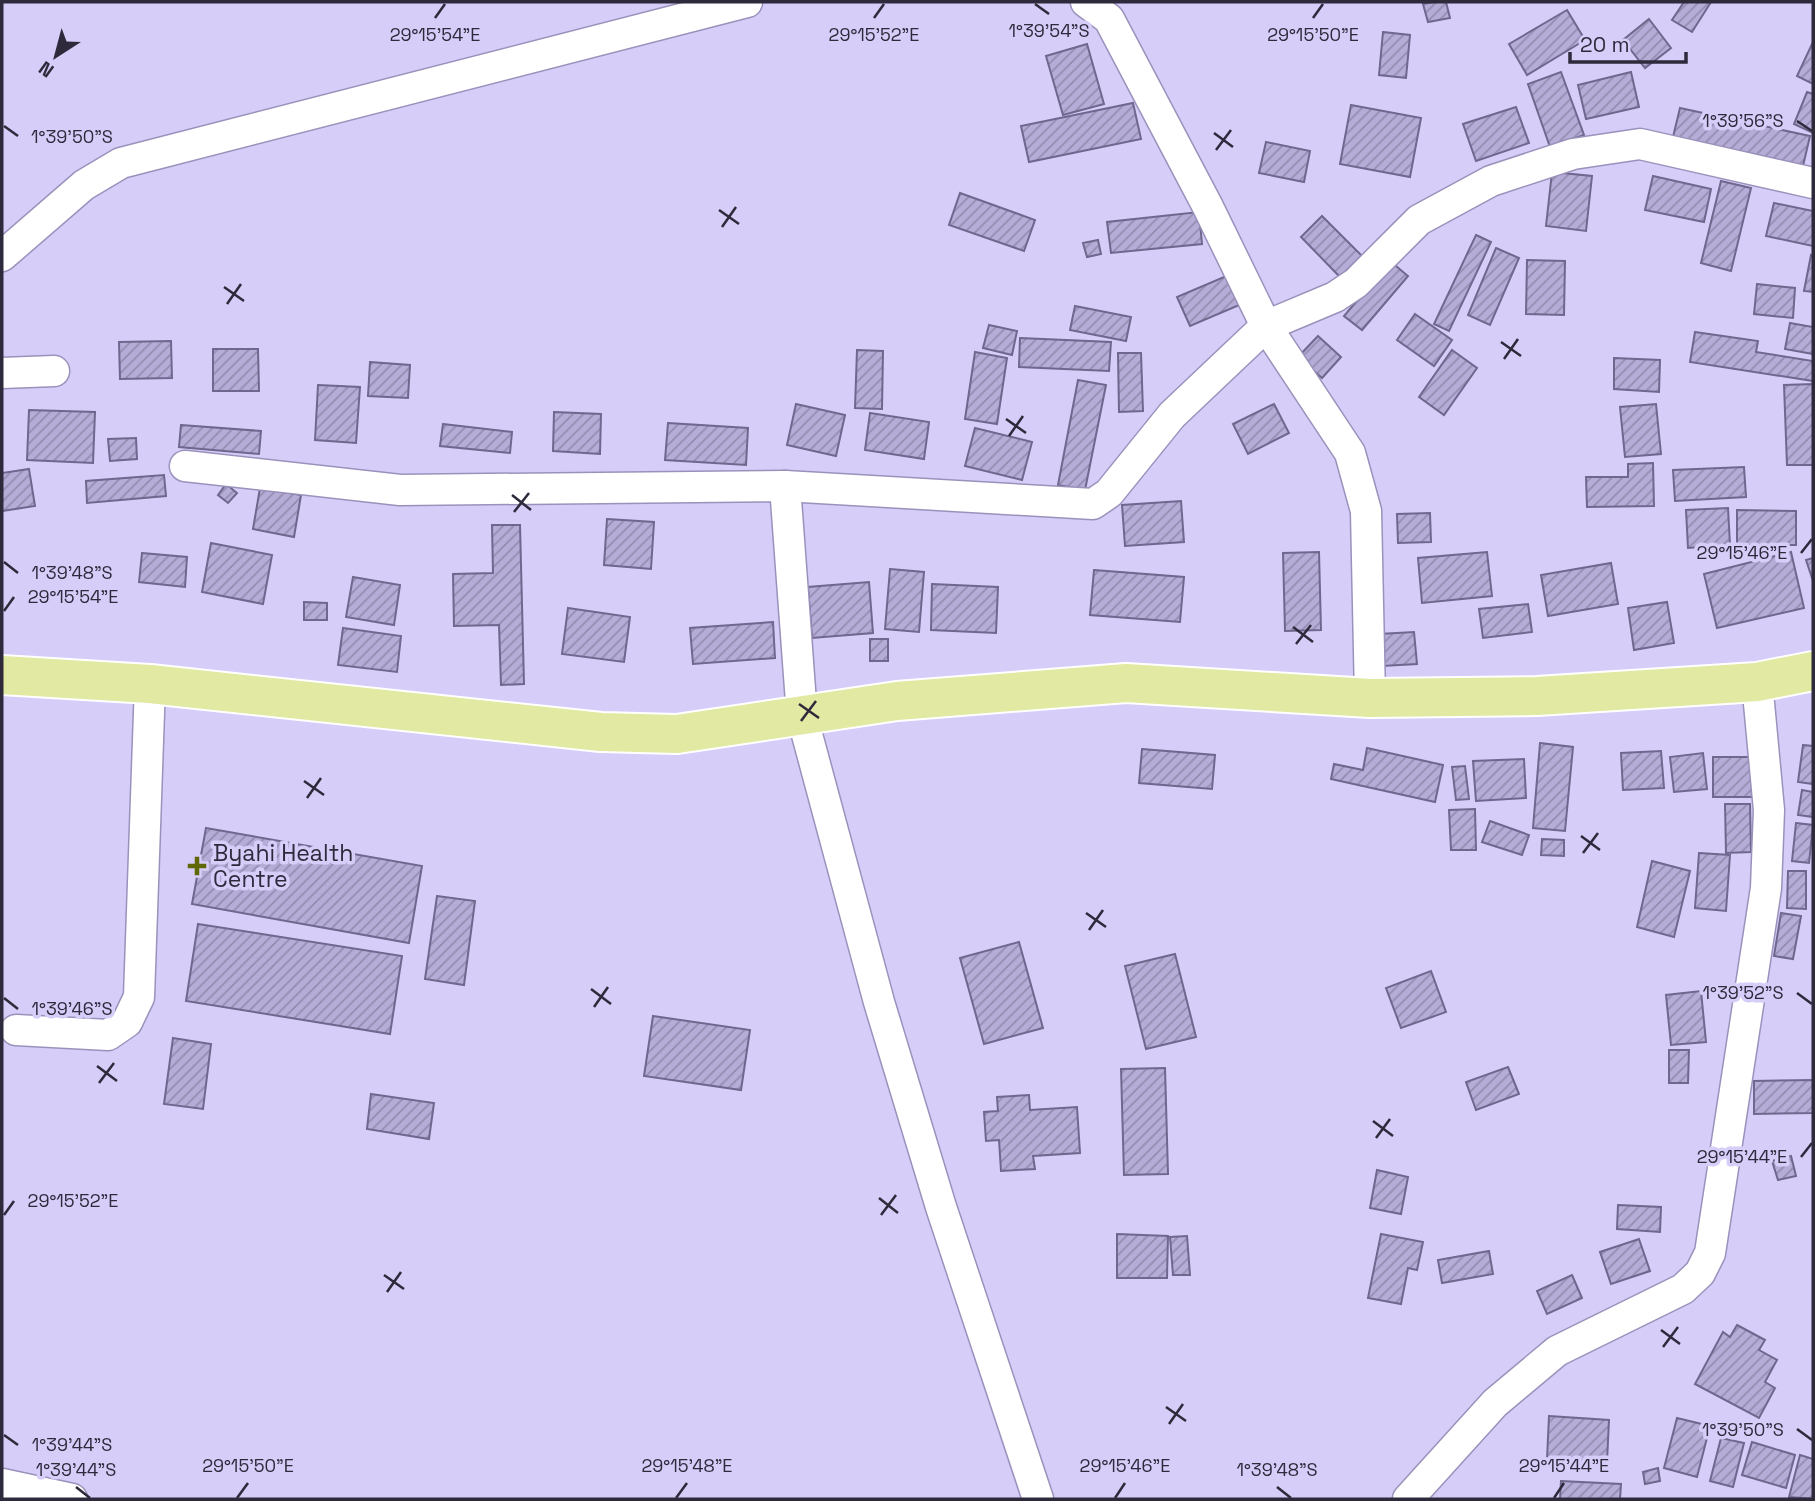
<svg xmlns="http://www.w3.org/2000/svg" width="1815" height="1501" viewBox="0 0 1815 1501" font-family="'Space Grotesk',sans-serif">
	<defs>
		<pattern id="building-hatch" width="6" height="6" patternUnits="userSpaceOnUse" patternTransform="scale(1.75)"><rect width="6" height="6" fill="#b6acd8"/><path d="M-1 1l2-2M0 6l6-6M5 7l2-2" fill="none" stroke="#948cb0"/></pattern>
	</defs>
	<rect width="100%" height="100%" fill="#d6cdf9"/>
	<g fill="url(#building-hatch)" stroke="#70678e" stroke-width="2">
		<path d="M1434,2H1446L1450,18L1428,22L1423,4Z"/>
		<path d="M1684,2H1711L1692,32L1672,20Z"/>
		<path d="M1567,10L1585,40L1527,75L1509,44Z"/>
		<path d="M1649,19L1671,48L1645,68L1623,40Z"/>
		<path d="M1383,32L1410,35L1406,78L1379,75Z"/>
		<path d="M1813,42V84L1797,76Z"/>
		<path d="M1087,44L1104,104L1063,115L1046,56Z"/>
		<path d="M1561,72L1584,135L1550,147L1528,84Z"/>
		<path d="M1631,72L1639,107L1586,119L1578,85Z"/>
		<path d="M1807,92L1813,94V133L1794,124Z"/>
		<path d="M1133,103L1141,139L1029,162L1021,126Z"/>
		<path d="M1351,105L1421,118L1410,177L1340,164Z"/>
		<path d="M1516,107L1529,143L1476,161L1463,124Z"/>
		<path d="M1680,108L1810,136L1803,166L1673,137Z"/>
		<path d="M1266,142L1310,151L1304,182L1259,173Z"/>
		<path d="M1552,172L1592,176L1586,231L1546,226Z"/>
		<path d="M1653,176L1711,189L1704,222L1645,210Z"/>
		<path d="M1721,181L1751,188L1731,271L1701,263Z"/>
		<path d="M960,193L1035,220L1024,251L949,225Z"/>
		<path d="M1774,203L1813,211V246L1766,236Z"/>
		<path d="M1199,212L1202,244L1111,253L1107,222Z"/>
		<path d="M1322,216L1362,256L1340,277L1301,237Z"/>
		<path d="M1476,235L1491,242L1449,331L1434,324Z"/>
		<path d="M1098,240L1101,254L1087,257L1083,243Z"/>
		<path d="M1496,248L1519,258L1490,325L1468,315Z"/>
		<path d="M1811,255L1813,256V292L1804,291Z"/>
		<path d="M1527,260L1565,261L1564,315L1526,314Z"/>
		<path d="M1390,261L1408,276L1362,330L1344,316Z"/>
		<path d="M1231,274L1244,303L1190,326L1177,297Z"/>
		<path d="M1757,284L1795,288L1793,318L1754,314Z"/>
		<path d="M1075,306L1131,317L1126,341L1070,330Z"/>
		<path d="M1415,314L1452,340L1434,366L1397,340Z"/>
		<path d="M1790,323L1813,327V354L1785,349Z"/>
		<path d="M989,325L1017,331L1012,355L983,348Z"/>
		<path d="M1695,332L1758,341L1756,352L1813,361V381L1690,362Z"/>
		<path d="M1318,336L1341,357L1322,378L1298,357Z"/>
		<path d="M1020,338L1111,342L1109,371L1019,367Z"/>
		<path d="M171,341L172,378L120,379L119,342Z"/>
		<path d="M213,349H258L259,391H213Z"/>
		<path d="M857,350L883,351L882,409L855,408Z"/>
		<path d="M1452,350L1477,368L1444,415L1419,397Z"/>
		<path d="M975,352L1007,358L997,424L965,419Z"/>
		<path d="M1118,353H1141L1143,411L1119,412Z"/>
		<path d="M1614,358L1660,360L1659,392L1614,389Z"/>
		<path d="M370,362L410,365L408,398L368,396Z"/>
		<path d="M1078,380L1106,385L1085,490L1058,485Z"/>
		<path d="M1813,384V465H1787L1784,385Z"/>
		<path d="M318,385L360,387L356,443L315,440Z"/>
		<path d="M796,404L845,415L836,456L787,445Z"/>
		<path d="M1274,404L1289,433L1248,454L1233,424Z"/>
		<path d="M1656,404L1661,454L1625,457L1620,407Z"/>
		<path d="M29,410L95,412L93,463L27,460Z"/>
		<path d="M554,412L601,414L600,454L553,451Z"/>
		<path d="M870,413L929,422L924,459L865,450Z"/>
		<path d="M668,423L748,428L746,465L665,460Z"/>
		<path d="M443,424L512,432L510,453L440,446Z"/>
		<path d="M181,425L261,431L259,454L179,447Z"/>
		<path d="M975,428L1032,442L1022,480L965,466Z"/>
		<path d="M136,438L137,459L110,461L108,439Z"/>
		<path d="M1653,463L1654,506L1587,507L1586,477H1628V464Z"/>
		<path d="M1744,467L1746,497L1675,501L1673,470Z"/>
		<path d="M29,469L35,506L2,511V473Z"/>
		<path d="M164,475L166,496L87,503L86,481Z"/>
		<path d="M226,484L237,493L228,503L218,495Z"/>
		<path d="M260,488L301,495L294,537L253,529Z"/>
		<path d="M1181,501L1184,542L1125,546L1122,505Z"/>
		<path d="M1728,508L1730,545L1688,548L1686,510Z"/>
		<path d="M1737,510L1796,511V545H1737Z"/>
		<path d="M1430,513L1431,542L1398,543L1397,514Z"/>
		<path d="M607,519L654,522L651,569L604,565Z"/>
		<path d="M492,525H520L524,684L501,685L499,625L454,626L453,574L493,573Z"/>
		<path d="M211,543L272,555L263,604L202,592Z"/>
		<path d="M1319,552L1321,630L1285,631L1283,553Z"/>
		<path d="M1487,552L1492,596L1422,603L1418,558Z"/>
		<path d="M1791,552L1804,608L1717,628L1704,574Z"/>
		<path d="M142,553L187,557L185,587L139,582Z"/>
		<path d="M1813,558V581L1806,560Z"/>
		<path d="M1611,563L1618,604L1548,616L1541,575Z"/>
		<path d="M890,569L924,572L919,632L885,629Z"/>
		<path d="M1094,570L1184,577L1180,622L1090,615Z"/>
		<path d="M353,577L400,585L394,625L346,617Z"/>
		<path d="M869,582L873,633L812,638L808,587Z"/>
		<path d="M932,584L998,587L996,633L931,630Z"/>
		<path d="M304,602L327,603V620H304Z"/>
		<path d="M1667,602L1674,643L1634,650L1628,608Z"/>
		<path d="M1528,604L1532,632L1483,638L1479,609Z"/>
		<path d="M568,608L630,617L624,662L562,654Z"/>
		<path d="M773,622L775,658L693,664L690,628Z"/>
		<path d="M343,628L401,636L397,672L338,665Z"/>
		<path d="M1414,632L1417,664L1382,666L1379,634Z"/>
		<rect x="870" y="639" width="18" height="22"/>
		<path d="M1540,743L1573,747L1565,831L1533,828Z"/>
		<path d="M1803,745L1813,746V784L1798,782Z"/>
		<path d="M1367,748L1443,765L1435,802L1331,779L1334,764L1363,770Z"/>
		<path d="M1142,749L1215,755L1212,789L1139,783Z"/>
		<path d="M1661,751L1664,788L1623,790L1621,753Z"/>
		<path d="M1703,753L1707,789L1674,792L1670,757Z"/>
		<path d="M1713,757H1751L1752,797H1713Z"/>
		<path d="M1524,759L1526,798L1476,801L1473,761Z"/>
		<path d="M1465,766L1469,799L1456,800L1452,767Z"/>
		<path d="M1802,790L1813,792V817L1798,815Z"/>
		<path d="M1725,804H1750L1751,852L1726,853Z"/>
		<path d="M1475,809L1476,850H1451L1449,810Z"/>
		<path d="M1490,821L1529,835L1522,855L1482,842Z"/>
		<path d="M1796,823L1813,825L1809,863L1792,861Z"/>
		<path d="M206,828L422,866L409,943L192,904Z"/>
		<path d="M1542,839L1564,840V856L1541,855Z"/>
		<path d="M1699,853L1730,855L1726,911L1695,908Z"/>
		<path d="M1652,861L1690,871L1674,937L1637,927Z"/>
		<path d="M1788,871H1806V909L1787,908Z"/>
		<path d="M437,896L475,901L464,985L425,979Z"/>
		<path d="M1781,913L1801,916L1793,959L1774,956Z"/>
		<path d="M198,924L402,956L390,1034L186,1001Z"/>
		<path d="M1019,942L1043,1028L984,1044L960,958Z"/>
		<path d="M1175,954L1196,1037L1146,1049L1125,966Z"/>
		<path d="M1431,971L1446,1012L1401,1028L1386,988Z"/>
		<path d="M1701,991L1706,1042L1671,1045L1666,995Z"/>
		<path d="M653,1016L750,1030L741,1090L644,1076Z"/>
		<path d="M173,1038L211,1044L203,1109L164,1104Z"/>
		<path d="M1669,1050H1689L1688,1083H1669Z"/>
		<path d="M1508,1067L1519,1094L1476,1110L1466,1082Z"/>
		<path d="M1165,1068L1168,1174L1124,1175L1121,1069Z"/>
		<path d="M1813,1080V1113L1754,1114V1081Z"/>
		<path d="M371,1094L434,1103L429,1139L367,1129Z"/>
		<path d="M1029,1095L1030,1110L1077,1107L1080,1153L1033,1156L1035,1169L1001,1171L999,1140L986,1141L984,1112L998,1111L997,1097Z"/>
		<path d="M1791,1156L1796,1176L1778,1180L1772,1161Z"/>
		<path d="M1377,1170L1408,1177L1401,1214L1370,1208Z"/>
		<path d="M1618,1205L1661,1207L1660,1232L1617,1229Z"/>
		<path d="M1117,1234L1168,1236L1167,1278H1117Z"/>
		<path d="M1381,1234L1423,1242L1417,1270L1408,1268L1401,1304L1368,1298Z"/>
		<path d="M1187,1236L1190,1275H1173L1170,1237Z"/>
		<path d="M1639,1239L1650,1271L1611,1284L1600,1252Z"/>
		<path d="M1489,1251L1493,1274L1442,1283L1438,1260Z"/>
		<path d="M1572,1275L1582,1298L1547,1314L1537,1291Z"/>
		<path d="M1737,1325L1765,1340L1759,1350L1777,1360L1765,1382L1775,1388L1759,1418L1695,1384L1723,1332L1730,1337Z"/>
		<path d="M1549,1416L1609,1420L1607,1462L1547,1459Z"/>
		<path d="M1677,1418L1710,1426L1697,1477L1664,1468Z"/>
		<path d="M1721,1438L1744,1443L1733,1487L1710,1481Z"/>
		<path d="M1752,1442L1795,1455L1786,1488L1742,1475Z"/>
		<path d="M1800,1455L1813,1459V1499L1789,1497Z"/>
		<path d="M1658,1468L1660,1481L1645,1484L1643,1472Z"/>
		<path d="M1561,1481L1621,1484L1620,1499H1560Z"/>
	</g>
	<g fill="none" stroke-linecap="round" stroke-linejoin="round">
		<g stroke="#9b92bb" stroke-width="33">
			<g id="minor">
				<path d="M1086,2L1109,19L1208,207L1266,326L1350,453L1366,511L1370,698"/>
				<path d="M2,256L84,185L121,163L747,2"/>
				<path d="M2,373L54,371"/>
				<path d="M185,466L400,490L785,486L1093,504L1109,493L1172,415L1266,326L1335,297L1356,283L1419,220L1491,181L1573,154L1640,144L1813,183"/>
				<path d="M785,486L802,716L879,1002L941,1207L1038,1499"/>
				<path d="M16,1030L108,1035L127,1022L139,997L150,684"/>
				<path d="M2,1484L72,1499"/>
				<path d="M1408,1499L1495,1403L1557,1351L1683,1289L1700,1273L1710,1253L1766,888L1769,810L1757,682"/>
			</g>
		</g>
		<g stroke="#fff" stroke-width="42">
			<path id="primary" d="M2,675L150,684L601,732L677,734L897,701L1126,683L1370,698L1537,696L1757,682L1813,671"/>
		</g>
		<use href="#minor" stroke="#fff" stroke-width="30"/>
		<use href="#primary" stroke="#e1e9a3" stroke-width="38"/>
	</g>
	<path fill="none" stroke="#2e2a3b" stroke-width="2.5" d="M1035,4L1049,14M435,18L445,4M874,18L884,4M1313,18L1323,4M1797,121L1812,131M4,126L18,136M1214,133L1233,147M1216,150L1231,130M719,210L739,224M722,227L736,207M224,287L244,301M227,304L241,284M1501,342L1521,356M1504,359L1518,339M1006,419L1026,433M1009,436L1023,416M512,495L531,510M514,512L529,493M1801,553L1812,539M4,562L18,573M4,611L14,597M1293,627L1313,642M1296,644L1311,625M799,704L819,718M801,721L816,701M304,781L324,795M307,798L321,778M1581,836L1600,850M1583,853L1598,833M1086,913L1106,927M1089,930L1103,910M591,989L611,1004M1797,993L1812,1004M4,998L18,1009M594,1007L608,987M97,1066L117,1081M99,1083L114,1063M1373,1121L1393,1136M1376,1138L1390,1119M1801,1157L1812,1143M879,1198L898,1213M4,1215L14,1201M881,1215L896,1195M384,1275L404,1289M387,1292L401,1272M1661,1330L1680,1344M1663,1347L1678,1327M1166,1407L1186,1421M1169,1424L1183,1404M1797,1429L1812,1440M4,1435L18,1445M76,1487L90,1498M1277,1487L1291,1498M237,1498L248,1483M676,1498L687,1483M1115,1498L1125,1483M1554,1498L1564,1483"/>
	<path fill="#5f6707" stroke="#d6cdf9" stroke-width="2.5" d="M193.5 855.5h7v7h7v7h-7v7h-7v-7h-7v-7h7z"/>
	<g text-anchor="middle" stroke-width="7" stroke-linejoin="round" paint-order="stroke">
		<g font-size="23" fill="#2e2a3b" stroke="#d6cdf9" text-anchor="start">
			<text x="213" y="861">Byahi Health<tspan x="213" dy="26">Centre</tspan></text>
		</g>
	</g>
	<g font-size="18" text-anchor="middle" fill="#2e2a3b" stroke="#d6cdf9" stroke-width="7" stroke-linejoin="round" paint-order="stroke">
		<text x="1049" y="37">1°39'54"S</text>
		<text x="874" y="41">29°15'52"E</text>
		<text x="435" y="41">29°15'54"E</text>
		<text x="1313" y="41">29°15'50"E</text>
		<text x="1743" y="127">1°39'56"S</text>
		<text x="72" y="143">1°39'50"S</text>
		<text x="1742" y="559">29°15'46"E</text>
		<text x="72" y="579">1°39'48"S</text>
		<text x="73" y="603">29°15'54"E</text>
		<text x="1743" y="999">1°39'52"S</text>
		<text x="72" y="1015">1°39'46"S</text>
		<text x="1742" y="1163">29°15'44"E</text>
		<text x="73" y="1207">29°15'52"E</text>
		<text x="1743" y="1436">1°39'50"S</text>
		<text x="72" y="1451">1°39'44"S</text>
		<text x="248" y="1472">29°15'50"E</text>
		<text x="687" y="1472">29°15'48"E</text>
		<text x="1125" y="1472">29°15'46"E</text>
		<text x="1564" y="1472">29°15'44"E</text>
		<text x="76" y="1476">1°39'44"S</text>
		<text x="1277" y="1476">1°39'48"S</text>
	</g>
	<rect width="1815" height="1501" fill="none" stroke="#2e2a3b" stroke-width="7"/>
	<g transform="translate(56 56) rotate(216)" stroke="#d6cdf9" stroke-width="5" paint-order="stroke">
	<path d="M0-5L12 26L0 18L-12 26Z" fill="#2e2a3b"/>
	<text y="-10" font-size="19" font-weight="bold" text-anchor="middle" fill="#2e2a3b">N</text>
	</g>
	<path d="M1570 52v10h116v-10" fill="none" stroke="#2e2a3b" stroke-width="3.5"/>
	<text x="1580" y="52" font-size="21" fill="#2e2a3b" stroke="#d6cdf9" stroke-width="5" paint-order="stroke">20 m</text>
</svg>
